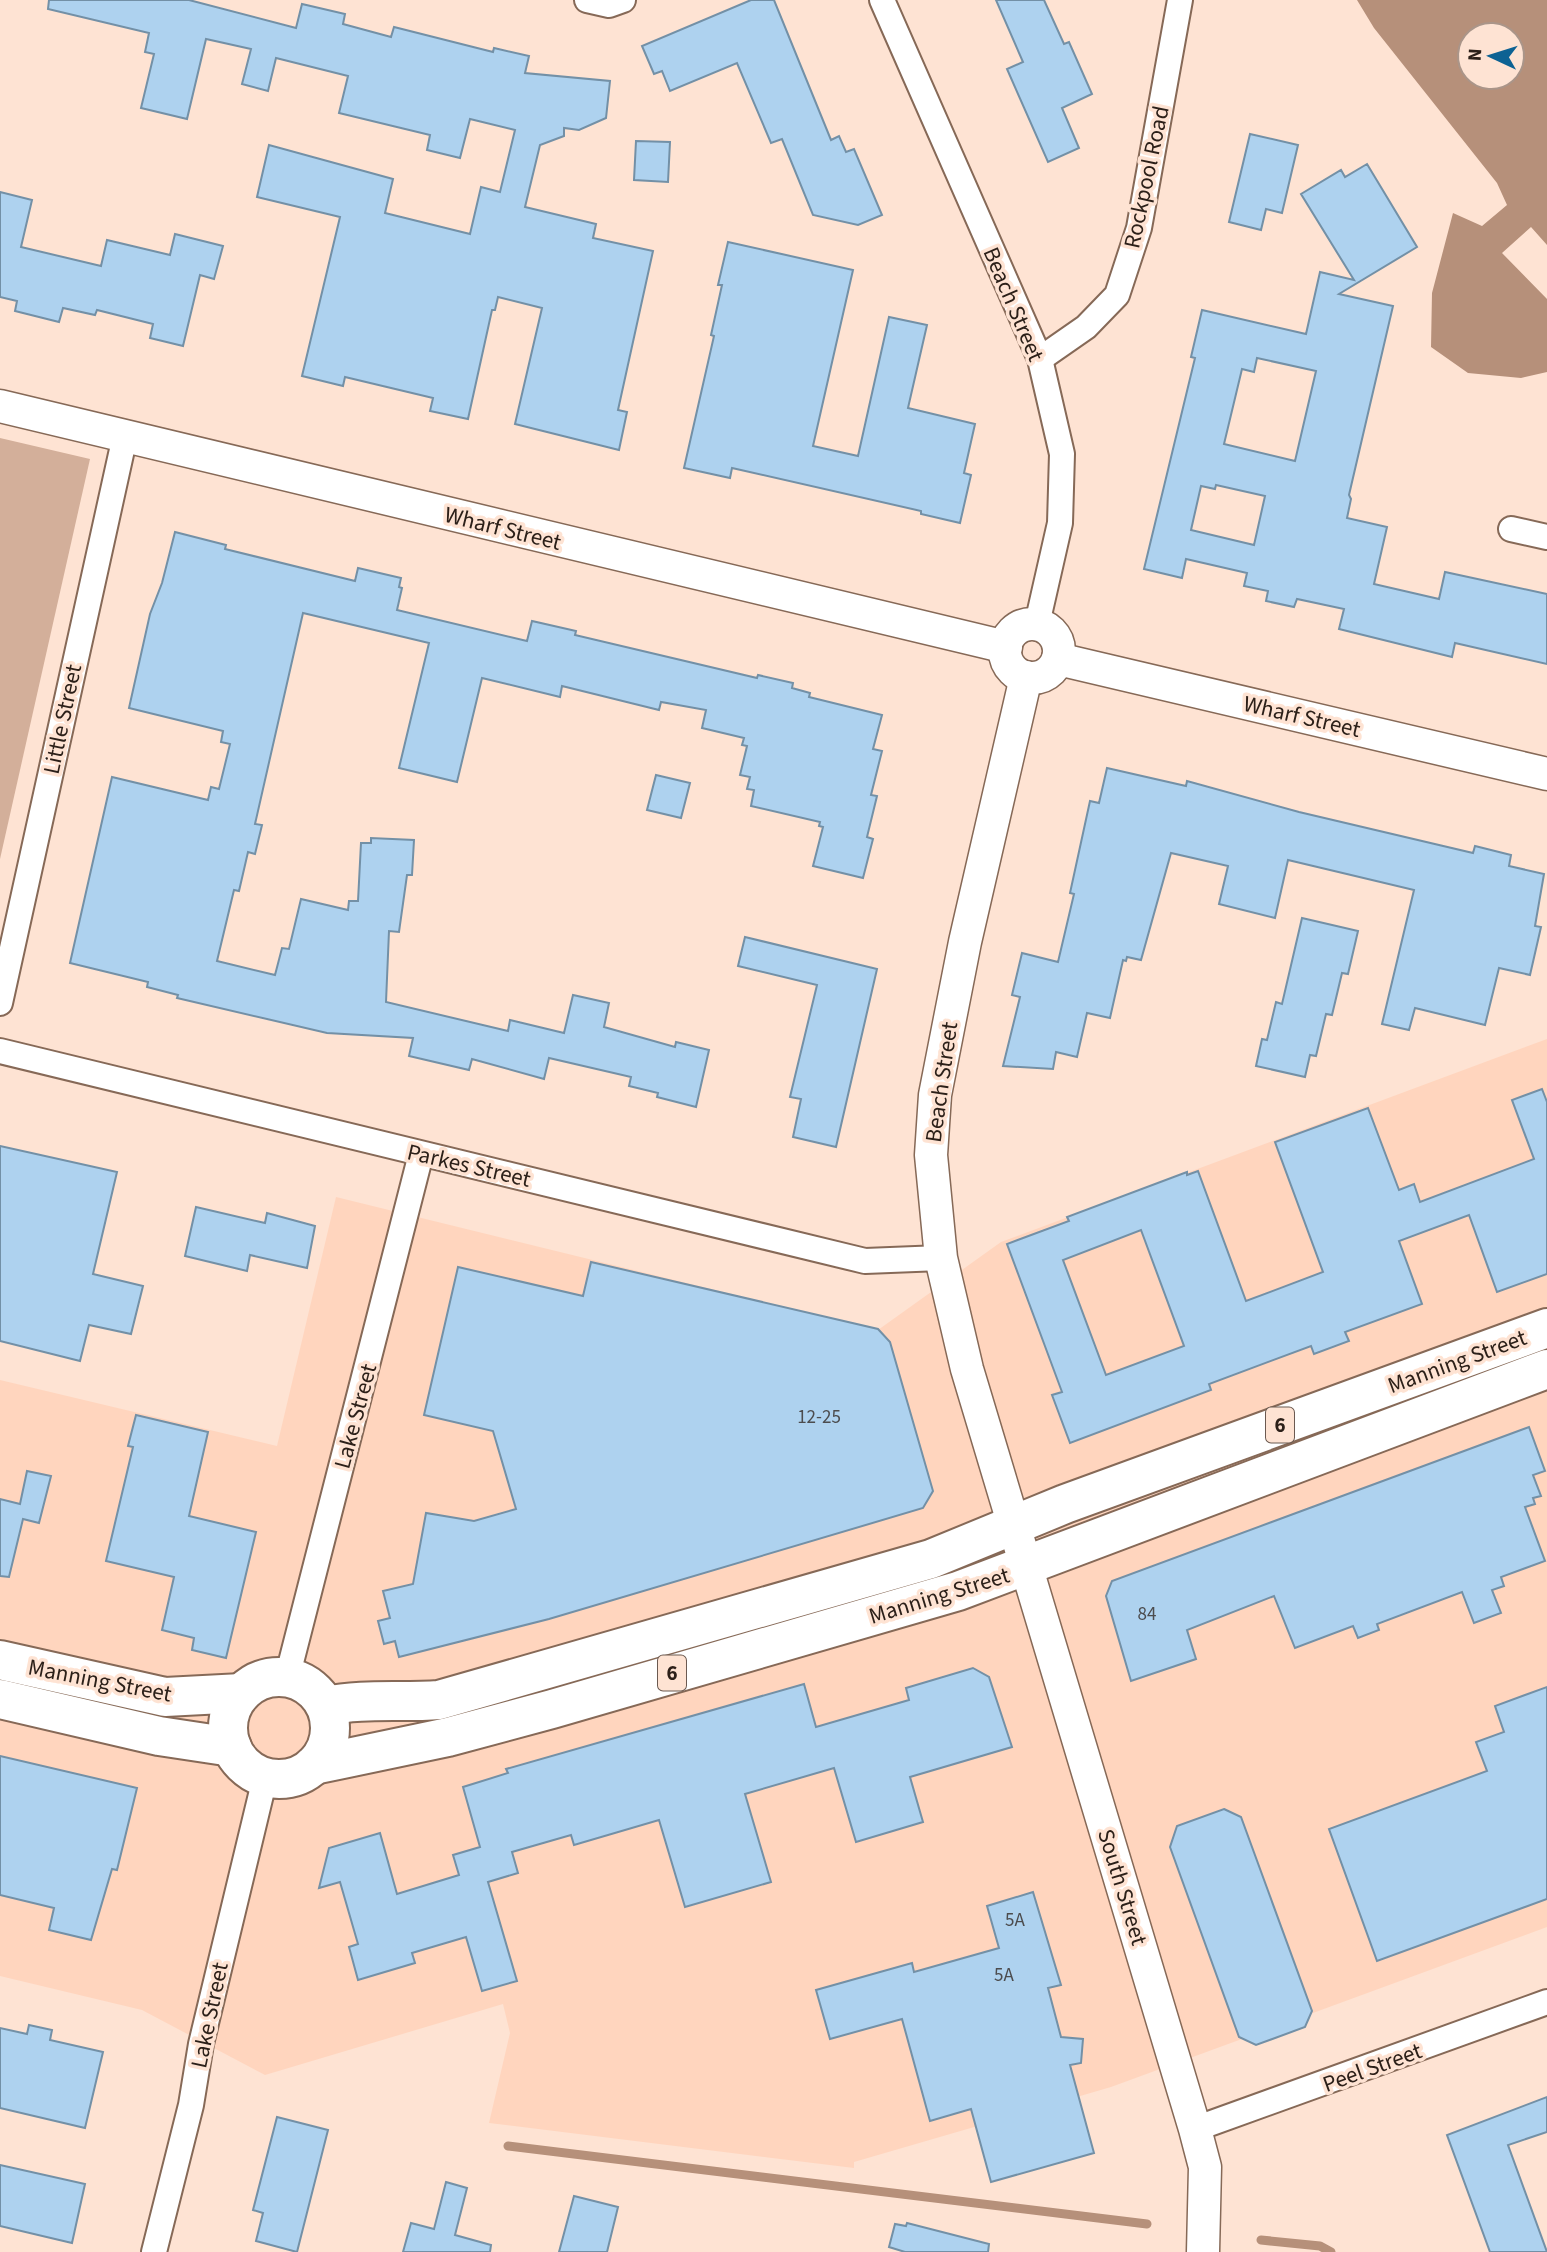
<svg xmlns="http://www.w3.org/2000/svg" width="1547" height="2252" viewBox="0 0 1547 2252" font-family="'Source Sans 3',sans-serif">
	<rect width="100%" height="100%" fill="#fee3d3"/>
	<path fill="#ffd5be" d="M1547,1039V1927L1111,2087L854,2162V2168L489,2123L510,2033L503,2004L265,2075L142,2010L0,1976V1380L277,1446L336,1197L878,1330L1001,1242Z"/>
	<path fill="#d3af9a" d="M0,438L90,459L0,859Z"/>
	<path fill="#b6907a" fill-rule="evenodd" d="M1357,0H1547V245L1531,227L1502,253L1547,299V372L1521,378L1468,373L1431,347L1432,293L1453,213L1482,226L1507,205L1497,183L1374,28ZM1470,35H1512V77H1470Z"/>
	<g fill="none" stroke-linecap="round" stroke-linejoin="round">
		<g stroke="#b6907a" stroke-width="9">
			<path d="M508,2146L1147,2224"/>
			<path d="M1261,2240L1320,2246L1331,2252"/>
		</g>
	</g>
	<g fill="#aed2ef" stroke="#7390a6" stroke-width="2" fill-rule="evenodd">
		<path d="M49,0H189L296,28L302,4L345,14L343,24L391,37L394,27L493,52L494,48L529,56L525,73L610,81L606,118L579,130L564,128V136L540,145L525,207L596,224L593,238L653,251L618,410L627,412L619,450L515,424L542,308L498,297L495,310H492L468,419L430,411L433,398L345,377L343,386L302,376L340,217L257,197L269,145L393,179L385,213L470,234L481,187L500,192L515,130L470,119L460,158L427,150L430,135L339,113L348,76L276,58L268,91L242,84L251,49L206,39L187,119L141,108L154,54L145,52L149,33L48,9Z"/>
		<path d="M751,0H774L831,140L839,136L846,152L854,149L882,215L858,225L813,215L782,139L771,143L737,63L670,91L662,71L654,74L642,46Z"/>
		<path d="M996,0H1044L1064,44L1069,42L1092,94L1062,108L1079,148L1048,162L1007,69L1023,62Z"/>
		<path d="M1250,134L1298,145L1282,213L1266,209L1261,230L1229,222Z"/>
		<path d="M636,141L670,142L668,182L634,180Z"/>
		<path d="M1367,164L1417,247L1339,294L1393,306L1349,495L1351,499L1347,518L1387,527L1374,584L1439,599L1445,572L1547,594V664L1455,643L1452,657L1339,629L1344,609L1297,599L1294,607L1266,601L1268,591L1244,586L1247,573L1186,559L1182,578L1144,569L1195,358L1191,357L1202,310L1306,334L1320,272L1354,280L1301,194L1341,170L1345,177ZM1257,358L1316,371L1295,461L1224,444L1242,369L1254,372ZM1216,485L1265,496L1254,545L1191,530L1201,486L1215,489Z"/>
		<path d="M0,192L32,200L21,247L101,266L107,240L170,255L175,234L223,246L214,279L200,275L183,346L150,338L153,324L97,310L95,315L63,308L59,322L15,311L17,301L0,297Z"/>
		<path d="M728,242L853,270L813,446L858,456L889,317L927,325L908,408L975,424L964,473L971,475L960,523L921,514V511L732,468L730,478L684,468L714,336L711,335L722,285H718Z"/>
		<path d="M175,532L226,545L225,549L355,581L358,568L401,578L399,587L402,588L397,610L527,641L532,621L576,631L575,635L757,678L758,675L793,683L792,688L810,693L809,697L882,715L873,749L882,751L871,795L877,796L867,837L873,839L863,878L813,866L823,827L819,826L820,822L751,806L754,790L747,789L750,777L740,775L747,746L742,745L744,738L702,728L706,710L661,702L659,710L562,686L560,697L482,678L457,782L399,768L429,643L303,613L255,824L262,825L255,854L248,852L239,891L234,890L217,961L275,975L282,948L289,949L301,899L348,910L349,901H358L361,843H371V838L414,840L412,875H407L399,932L389,931L386,1002L508,1031L510,1020L564,1033L573,995L609,1003L604,1027L675,1047L676,1042L709,1050L696,1107L657,1097L658,1093L629,1086L631,1077L549,1058L544,1079L472,1059L469,1070L409,1056L413,1038L327,1033L177,998L178,995L147,987L148,982L70,963L112,777L208,800L211,787L219,789L230,744L221,742L223,731L129,708L150,614L162,583Z"/>
		<path d="M1107,768L1186,786L1187,781L1299,812L1473,853L1475,846L1511,855L1509,866L1544,874L1535,926L1541,927L1530,975L1499,968L1485,1025L1415,1008L1409,1030L1382,1024L1414,890L1288,860L1275,918L1219,904L1228,866L1171,853L1141,960L1127,957L1126,961L1123,960L1110,1018L1087,1013L1077,1057L1056,1052L1053,1069L1003,1066L1020,997L1012,995L1022,953L1058,962L1074,894L1070,893L1090,801L1099,803Z"/>
		<path d="M656,775L690,783L681,818L647,810Z"/>
		<path d="M1302,918L1358,931L1348,974L1342,973L1332,1015L1326,1014L1316,1056L1310,1055L1305,1077L1256,1066L1262,1039L1267,1040L1276,1002L1282,1004Z"/>
		<path d="M745,937L877,969L836,1147L793,1137L801,1099L790,1097L817,985L738,966Z"/>
		<path d="M1542,1089L1547,1102V1274L1497,1292L1469,1215L1399,1241L1422,1304L1345,1332L1349,1341L1314,1354L1311,1346L1209,1384L1211,1390L1070,1443L1052,1395L1062,1392L1007,1244L1069,1221L1067,1217L1187,1172V1175L1198,1171L1246,1301L1323,1272L1275,1142L1368,1108L1399,1190L1414,1184L1420,1202L1534,1159L1512,1100ZM1141,1230L1184,1346L1106,1375L1063,1260Z"/>
		<path d="M0,1146L117,1172L93,1274L143,1286L131,1334L89,1325L80,1361L0,1341Z"/>
		<path d="M196,1207L265,1223L267,1213L315,1226L307,1268L250,1255L247,1271L185,1256Z"/>
		<path d="M591,1262L878,1329L890,1342L933,1491L923,1508L549,1619L399,1657L395,1641L384,1644L378,1621L390,1618L383,1591L413,1584L426,1513L474,1521L516,1509L493,1431L424,1415L458,1267L583,1296Z"/>
		<path d="M136,1415L208,1432L189,1516L256,1532L226,1658L192,1650L194,1638L162,1630L174,1577L106,1561L133,1447L128,1446Z"/>
		<path d="M1529,1427L1545,1471L1533,1475L1541,1496L1533,1498L1535,1504L1525,1507L1545,1561L1501,1577L1504,1586L1492,1590L1501,1613L1474,1623L1462,1592L1377,1624L1379,1630L1358,1638L1353,1626L1295,1648L1274,1596L1187,1630L1196,1659L1131,1681L1106,1596L1112,1581Z"/>
		<path d="M27,1471L51,1476L39,1523L23,1519L9,1577L0,1576V1499L20,1504Z"/>
		<path d="M973,1668L989,1677L1012,1747L910,1777L923,1822L856,1842L834,1768L745,1794L771,1882L685,1907L659,1820L574,1845L571,1835L512,1852L518,1873L488,1882L517,1981L482,1991L466,1937L412,1953L415,1963L358,1980L349,1947L358,1944L340,1882L319,1888L329,1848L380,1833L397,1894L459,1875L453,1855L480,1847L463,1787L508,1773L506,1769L804,1684L816,1727L909,1700L906,1688Z"/>
		<path d="M1547,1687V1899L1377,1961L1329,1829L1487,1771L1476,1742L1504,1732L1495,1706Z"/>
		<path d="M0,1756L137,1788L117,1870L112,1869L91,1940L49,1930L54,1908L0,1895Z"/>
		<path d="M1224,1809L1241,1817L1312,2011L1305,2027L1256,2045L1239,2037L1170,1847L1177,1826Z"/>
		<path d="M1033,1892L1061,1985L1048,1988L1061,2037L1083,2039L1081,2063L1070,2065L1094,2153L991,2182L971,2109L930,2121L902,2019L830,2039L816,1990L912,1963L914,1972L999,1948L987,1906Z"/>
		<path d="M29,2025L52,2030L50,2040L103,2052L85,2128L0,2108V2028L27,2034Z"/>
		<path d="M1547,2097V2132L1508,2145L1547,2252H1490L1447,2135Z"/>
		<path d="M277,2117L328,2130L297,2252L256,2241L263,2213L253,2210Z"/>
		<path d="M0,2165L85,2184L72,2243L0,2226Z"/>
		<path d="M446,2182L467,2188L455,2235L491,2245L490,2252H403L411,2223L434,2229Z"/>
		<path d="M574,2196L618,2207L607,2252H559Z"/>
		<path d="M907,2223L989,2244L988,2252H905L889,2247L895,2224L906,2226Z"/>
	</g>
	<g fill="none" stroke-linecap="round" stroke-linejoin="round">
		<g stroke="#866957" stroke-width="28">
			<g id="minor">
				<path d="M587,0L609,5L623,0"/>
				<path d="M882,0L1040,359L1062,454L1060,523L1037,624"/>
				<path d="M1040,359L1086,327L1117,295L1139,228L1180,0"/>
				<path d="M1511,529L1547,537"/>
				<path d="M0,1003L125,436"/>
				<path d="M0,1051L865,1261L941,1258"/>
				<path d="M287,1678L421,1154"/>
				<path d="M1195,2129L1547,2002"/>
				<path d="M154,2252L191,2105L201,2044L265,1778"/>
			</g>
		</g>
		<g stroke="#866957" stroke-width="35">
			<g id="tertiary">
				<path d="M0,406L1006,647"/>
				<circle cx="1032" cy="651" r="27"/>
				<path d="M1058,659L1547,774"/>
				<path d="M1026,677L965,942L935,1095L931,1155L941,1258L967,1369L1195,2129L1205,2167L1203,2252"/>
			</g>
		</g>
		<g stroke="#866957" stroke-width="42">
			<g id="primary">
				<path d="M0,1660L165,1697L242,1693"/>
				<circle cx="279" cy="1728" r="51"/>
				<path d="M0,1699L159,1736L232,1747"/>
				<path d="M326,1706C363,1698 401,1703 439,1700L931,1559L1065,1504L1547,1328"/>
				<path d="M314,1765L448,1737L552,1709L958,1591L1547,1369"/>
			</g>
		</g>
		<use href="#minor" stroke="#fff" stroke-width="24"/>
		<use href="#tertiary" stroke="#fff" stroke-width="32"/>
		<use href="#primary" stroke="#fff" stroke-width="38"/>
	</g>
	<g text-anchor="middle" stroke-width="7" stroke-linejoin="round" paint-order="stroke">
		<g font-size="19" fill="#4c4c4e">
			<text x="819" y="1423">12-25</text>
			<text x="1147" y="1620">84</text>
			<text x="1015" y="1926">5A</text>
			<text x="1004" y="1981">5A</text>
		</g>
		<g fill="#fee3d3" stroke="#6b5a51" stroke-width="2">
			<rect x="1266" y="1407.5" width="28" height="35" rx="5"/>
			<rect x="658" y="1655.5" width="28" height="35" rx="5"/>
		</g>
		<g font-size="21" font-weight="bold" fill="#2c2019">
			<text x="1280" y="1432">6</text>
			<text x="672" y="1680">6</text>
		</g>
		<g font-size="23" fill="#2c2019" stroke="#fee3d3">
			<text transform="translate(1146 177) rotate(-78)" y="8">Rockpool Road</text>
			<text transform="translate(1014 304) rotate(67)" y="8">Beach Street</text>
			<text transform="translate(503 528) rotate(14)" y="8">Wharf Street</text>
			<text transform="translate(1302 716) rotate(13)" y="8">Wharf Street</text>
			<text transform="translate(62 719) rotate(-78)" y="8">Little Street</text>
			<text transform="translate(941 1082) rotate(-82)" y="8">Beach Street</text>
			<text transform="translate(469 1165) rotate(13)" y="8">Parkes Street</text>
			<text transform="translate(1457 1361) rotate(-20)" y="8">Manning Street</text>
			<text transform="translate(355 1416) rotate(-75)" y="8">Lake Street</text>
			<text transform="translate(939 1595) rotate(-17)" y="8">Manning Street</text>
			<text transform="translate(100 1680) rotate(11)" y="8">Manning Street</text>
			<text transform="translate(1123 1887) rotate(73)" y="8">South Street</text>
			<text transform="translate(209 2015) rotate(-78)" y="8">Lake Street</text>
			<text transform="translate(1372 2067) rotate(-20)" y="8">Peel Street</text>
		</g>
	</g>
	<g transform="translate(1491 56) rotate(274)"><circle r="33" fill="#fee3d3" stroke="#aa9589" stroke-width="2"/>
	<path d="M0-5L12 26L0 18L-12 26Z" fill="#0d6293"/>
	<text y="-10" font-size="19" font-weight="bold" text-anchor="middle" fill="#2c2019">N</text>
	</g>
</svg>
